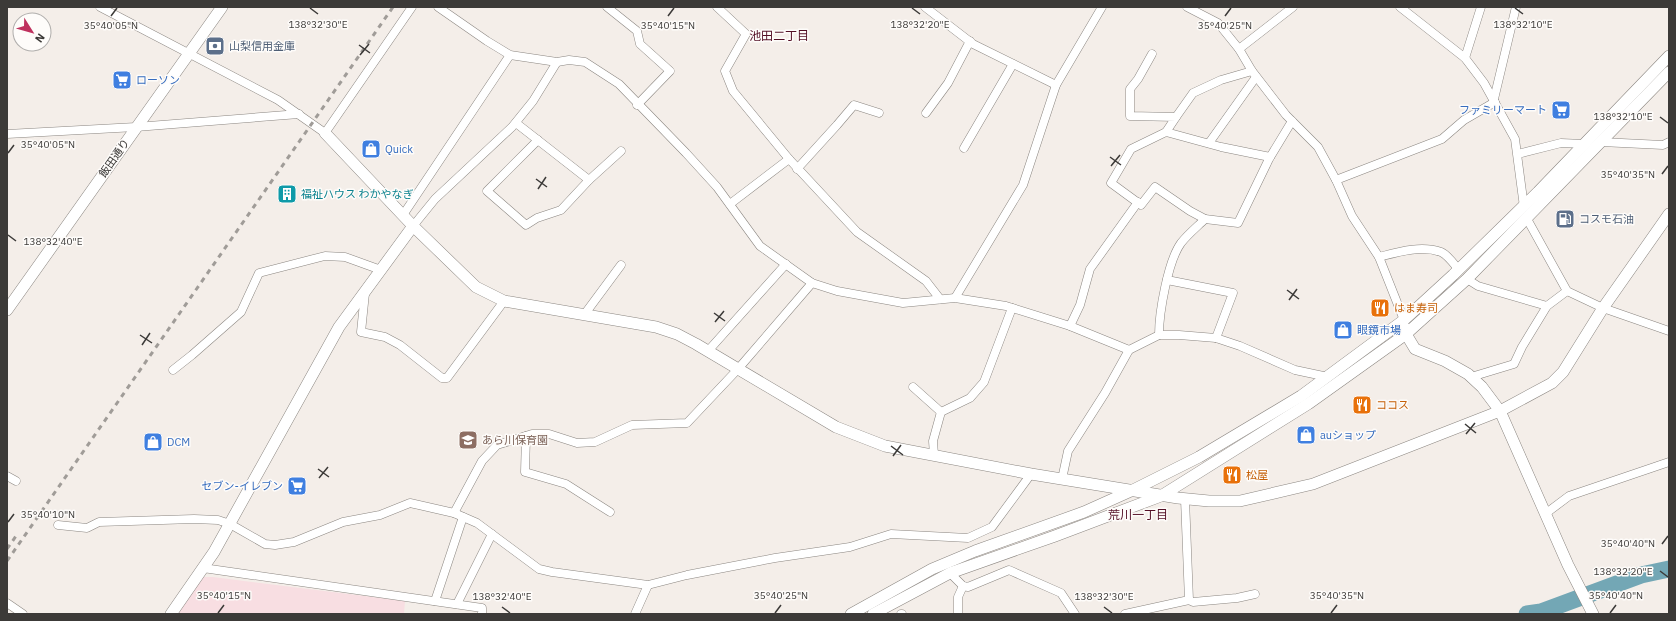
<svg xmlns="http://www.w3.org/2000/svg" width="1676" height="621" viewBox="0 0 1676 621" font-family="'IBM Plex Sans','Noto Sans JP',sans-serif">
	<rect width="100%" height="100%" fill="#f4eee9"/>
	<path fill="#f8dee2" d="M202,577H213L405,601L404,614H177Z"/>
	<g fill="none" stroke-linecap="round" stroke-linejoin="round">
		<path stroke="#73a7b5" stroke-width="17" d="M1527,614L1541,612L1641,575L1669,569"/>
		<g stroke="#8b8681" stroke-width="9">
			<g id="street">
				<path d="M100,7L278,100L325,133L412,7"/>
				<path d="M438,7L487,41L510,55L557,62L569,60L585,62L619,84L686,153L717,187L760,246L812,283L837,291L903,303L955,298L1006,306L1070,326L1129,350L1159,335H1179L1216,338L1240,346L1295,370L1328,377"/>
				<path d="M607,7L637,31L640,44L670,71L637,105"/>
				<path d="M717,7L746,34L725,71L733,91L789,159L857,232L926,281L940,299"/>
				<path d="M925,7L973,44L1056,85"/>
				<path d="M1187,7L1218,23L1239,49L1252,71L1286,115L1318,147L1336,180L1352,216L1379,257L1404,320"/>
				<path d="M1400,7L1465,58L1484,83L1515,139L1524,207"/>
				<path d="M1239,49L1293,7"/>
				<path d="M1152,54L1138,79L1130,89V116L1176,117L1166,132"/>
				<path d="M1465,58L1481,7"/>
				<path d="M1494,99L1516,7"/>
				<path d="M926,113L948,83L970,41"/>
				<path d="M1176,117L1193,93L1221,80L1252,71"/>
				<path d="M516,123L589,180L621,151"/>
				<path d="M7,134L136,127L299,114"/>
				<path d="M538,140L487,191L526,225L537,218L561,210L589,180"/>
				<path d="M1601,142L1663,145L1669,142"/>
				<path d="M1209,143L1256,77"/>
				<path d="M964,148L1013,64"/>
				<path d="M1518,154L1561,143L1584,144"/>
				<path d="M797,169L837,125L854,105L879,113"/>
				<path d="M1336,180L1442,139L1464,120L1495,102"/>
				<path d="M730,204L789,159"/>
				<path d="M403,215L510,55"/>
				<path d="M1205,219L1190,211L1155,187L1141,205L1111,183L1131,149L1166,132L1221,147L1270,157"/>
				<path d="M1527,219L1567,291L1603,308L1669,331"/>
				<path d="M413,226L435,199L512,127L533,101L557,62"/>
				<path d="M1379,257C1398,252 1421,245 1441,252C1448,255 1454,264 1459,270"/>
				<path d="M1467,279L1478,286L1547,306"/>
				<path d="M1167,280L1233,293L1216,338"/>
				<path d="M365,293L361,332L385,337L400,345L442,378H447L504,301"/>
				<path d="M955,298L1023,185L1056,85L1102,7"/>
				<path d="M584,315L621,265"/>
				<path d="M1070,326L1080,305L1090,269L1138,202"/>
				<path d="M1159,335C1159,312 1168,261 1181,243C1188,234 1198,226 1205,219L1238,223L1269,159L1292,121"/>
				<path d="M708,351L786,264"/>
				<path d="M173,370L192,355L241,312L259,273L325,256L345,257L381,270"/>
				<path d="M1471,377L1514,364L1522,347L1547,306L1567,291"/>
				<path d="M913,387L941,412"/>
				<path d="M526,436L525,472L566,484L610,512"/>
				<path d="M934,455L933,441L941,412L970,398L984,382L1012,308"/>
				<path d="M7,476L16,481"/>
				<path d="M1062,479L1068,451L1105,393L1129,350"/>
				<path d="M454,513L482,461L497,445L532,434H549L577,443L595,442L632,425L687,423L738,369L812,283"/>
				<path d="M1545,514L1569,496L1669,462"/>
				<path d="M58,525L87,528L99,522L194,519L218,520L230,524L265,544L275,545L294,542L343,522L380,515L410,503L454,513L477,523L539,569L552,572L648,585L687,575L775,558L850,547L891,534L968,538L992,527L1031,474"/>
				<path d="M203,568L482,608V614"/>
				<path d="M950,573L963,586L968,587L1009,570L1061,593L1075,614"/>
				<path d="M1189,600L1193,602L1237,598L1255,594"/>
				<path d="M435,601L463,517"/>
				<path d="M7,603L23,614"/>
				<path d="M457,604L492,534"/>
				<path d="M635,614L648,585"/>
				<path d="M901,614H902"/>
				<path d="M958,614V597L963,586"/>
				<path d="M1125,614L1189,600L1185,499"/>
			</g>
		</g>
		<g stroke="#8b8681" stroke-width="12">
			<g id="secondary">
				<path d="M325,133L413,226L476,287L504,301L656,327L677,334L696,344L836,427L885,446L1031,474L1178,498L1209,501H1240L1313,484L1500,411L1552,383L1563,372L1603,308L1669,214"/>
				<path d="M7,310L222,7"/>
				<path d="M1405,328L1406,334L1415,349L1445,361L1468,374L1482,387L1500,411L1568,565L1593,614"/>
				<path d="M171,614L214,552L339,327L413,226"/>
				<path d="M851,614L932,569L975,551L1084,512L1133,490L1199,457L1301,396L1404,320L1453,275L1538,192L1669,56"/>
				<path d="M873,614L950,573L1055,536L1161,496L1308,404L1406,334L1467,279L1669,72"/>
			</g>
		</g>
		<use href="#street" stroke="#fff" stroke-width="8"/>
		<use href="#secondary" stroke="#fff" stroke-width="11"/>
		<g stroke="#a09c98" stroke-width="3" stroke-dasharray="5 5" stroke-linecap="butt">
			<path d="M7,549L16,536"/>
			<path d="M7,561L393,7"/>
		</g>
	</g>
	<path fill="none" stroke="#3c3a38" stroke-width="1.5" d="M310,8L318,14M912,8L920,14M1515,8L1523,14M111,16L117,8M668,16L674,8M1225,16L1231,8M359,45L370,53M360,55L369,44M1660,117L1668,123M8,153L14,145M1110,157L1121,165M1111,166L1120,155M1662,174L1668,166M536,179L547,187M538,189L546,177M8,235L16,241M1287,290L1299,299M1289,300L1297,289M714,313L725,321M715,322L724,311M140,335L152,343M142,345L150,333M1465,424L1476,433M1466,434L1475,423M891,446L903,455M893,456L901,445M318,469L329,477M319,478L328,467M8,522L14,514M1662,544L1668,536M1660,571L1668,577M502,607L510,613M1104,607L1112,613M218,613L224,605M775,613L781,605M1331,613L1337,605M1610,613L1616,605"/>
	<defs>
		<g id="bank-square" transform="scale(1)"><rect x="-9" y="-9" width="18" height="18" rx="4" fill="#5c6f8a" stroke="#fefcfa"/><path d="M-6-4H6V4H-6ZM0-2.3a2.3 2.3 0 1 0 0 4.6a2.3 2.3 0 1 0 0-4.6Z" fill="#fff"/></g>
		<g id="supermarket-square" transform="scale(1)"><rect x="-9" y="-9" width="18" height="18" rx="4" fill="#3f7fe0" stroke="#fefcfa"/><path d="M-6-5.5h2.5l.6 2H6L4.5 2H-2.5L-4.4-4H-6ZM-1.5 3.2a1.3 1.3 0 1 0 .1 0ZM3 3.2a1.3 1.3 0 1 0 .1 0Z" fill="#fff"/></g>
		<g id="shop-square" transform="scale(1)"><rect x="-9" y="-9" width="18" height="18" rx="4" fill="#3f7fe0" stroke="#fefcfa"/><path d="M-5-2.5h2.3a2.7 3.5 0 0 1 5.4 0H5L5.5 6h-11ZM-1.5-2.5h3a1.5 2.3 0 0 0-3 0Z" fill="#fff"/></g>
		<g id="building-square" transform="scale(1)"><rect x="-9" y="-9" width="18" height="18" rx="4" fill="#0f9aa8" stroke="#fefcfa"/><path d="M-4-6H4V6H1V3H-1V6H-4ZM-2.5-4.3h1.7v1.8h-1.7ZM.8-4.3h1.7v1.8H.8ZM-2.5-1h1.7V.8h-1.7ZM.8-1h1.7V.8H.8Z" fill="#fff"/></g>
		<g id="fuel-square" transform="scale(1)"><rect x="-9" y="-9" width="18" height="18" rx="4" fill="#5c6f8a" stroke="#fefcfa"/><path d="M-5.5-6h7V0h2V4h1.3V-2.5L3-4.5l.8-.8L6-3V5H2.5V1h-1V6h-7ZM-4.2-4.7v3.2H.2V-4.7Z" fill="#fff"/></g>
		<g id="restaurant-square" transform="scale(1)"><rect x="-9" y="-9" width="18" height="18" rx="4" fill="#e8710a" stroke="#fefcfa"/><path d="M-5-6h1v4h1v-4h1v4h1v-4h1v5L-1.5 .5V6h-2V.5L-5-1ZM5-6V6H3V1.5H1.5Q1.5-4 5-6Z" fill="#fff"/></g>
		<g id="school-square" transform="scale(1)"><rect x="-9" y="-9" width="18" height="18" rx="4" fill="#8d6e63" stroke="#fefcfa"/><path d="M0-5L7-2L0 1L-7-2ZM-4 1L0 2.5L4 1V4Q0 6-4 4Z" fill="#fff"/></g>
	</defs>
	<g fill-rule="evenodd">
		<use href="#bank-square" x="215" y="46"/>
		<use href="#supermarket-square" x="122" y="80"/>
		<use href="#supermarket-square" x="1561" y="110"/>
		<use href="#shop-square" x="371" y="149"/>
		<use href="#building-square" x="287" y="194"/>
		<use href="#fuel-square" x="1565" y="219"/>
		<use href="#restaurant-square" x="1380" y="308"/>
		<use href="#shop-square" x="1343" y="330"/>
		<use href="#restaurant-square" x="1362" y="405"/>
		<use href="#shop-square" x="1306" y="435"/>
		<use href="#school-square" x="468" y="440"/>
		<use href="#shop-square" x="153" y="442"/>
		<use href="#restaurant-square" x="1232" y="475"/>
		<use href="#supermarket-square" x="297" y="486"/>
	</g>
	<g text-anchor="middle" stroke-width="3" stroke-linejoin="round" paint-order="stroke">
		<g font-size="11" fill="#4e5e75" stroke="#fefcfa" text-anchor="start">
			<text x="229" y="50">山梨信用金庫</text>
			<text x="1579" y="223">コスモ石油</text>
		</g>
		<g font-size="11" fill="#366cbe" stroke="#fefcfa" text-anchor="start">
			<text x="136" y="84">ローソン</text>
			<text x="1547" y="114" text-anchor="end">ファミリーマート</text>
			<text x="385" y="153">Quick</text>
			<text x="1357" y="334">眼鏡市場</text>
			<text x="1320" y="439">auショップ</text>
			<text x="167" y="446">DCM</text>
			<text x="283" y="490" text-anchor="end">セブン-イレブン</text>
		</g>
		<g font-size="11" fill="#3c3a38" stroke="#fefcfa">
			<text transform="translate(114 158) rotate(-55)" y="4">飯田通り</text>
		</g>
		<g font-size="11" fill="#0d838f" stroke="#fefcfa" text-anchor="start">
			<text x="301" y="198">福祉ハウス わかやなぎ</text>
		</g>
		<g font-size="11" fill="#c56008" stroke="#fefcfa" text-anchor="start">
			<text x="1394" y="312">はま寿司</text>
			<text x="1376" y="409">ココス</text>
			<text x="1246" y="479">松屋</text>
		</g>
		<g font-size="11" fill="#785e54" stroke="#fefcfa" text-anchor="start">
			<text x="482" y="444">あら川保育園</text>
		</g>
		<g font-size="12" fill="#530f25" stroke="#fefcfa">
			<text x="779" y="40">池田二丁目</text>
			<text x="1138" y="519">荒川一丁目</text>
		</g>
	</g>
	<g font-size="10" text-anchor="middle" fill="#3c3a38" stroke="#fefcfa" stroke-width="3" stroke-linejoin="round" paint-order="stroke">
		<text x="1523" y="28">138°32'10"E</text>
		<text x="920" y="28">138°32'20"E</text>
		<text x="318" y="28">138°32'30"E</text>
		<text x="111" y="29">35°40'05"N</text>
		<text x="668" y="29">35°40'15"N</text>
		<text x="1225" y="29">35°40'25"N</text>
		<text x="1623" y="120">138°32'10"E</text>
		<text x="48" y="148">35°40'05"N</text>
		<text x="1628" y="178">35°40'35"N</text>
		<text x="53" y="245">138°32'40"E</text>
		<text x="48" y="518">35°40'10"N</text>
		<text x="1628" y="547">35°40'40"N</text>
		<text x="1623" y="575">138°32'20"E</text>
		<text x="224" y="599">35°40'15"N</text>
		<text x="781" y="599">35°40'25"N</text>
		<text x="1337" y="599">35°40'35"N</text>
		<text x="1616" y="599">35°40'40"N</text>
		<text x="502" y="600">138°32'40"E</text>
		<text x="1104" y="600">138°32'30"E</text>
	</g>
	<rect width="1676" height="621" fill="none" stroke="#3c3a38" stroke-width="16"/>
	<g transform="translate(32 32) rotate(127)"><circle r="19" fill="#fefcfa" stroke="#b0aeac"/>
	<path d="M0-3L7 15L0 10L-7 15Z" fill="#bf315e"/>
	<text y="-6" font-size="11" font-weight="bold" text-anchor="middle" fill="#3c3a38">N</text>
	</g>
</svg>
